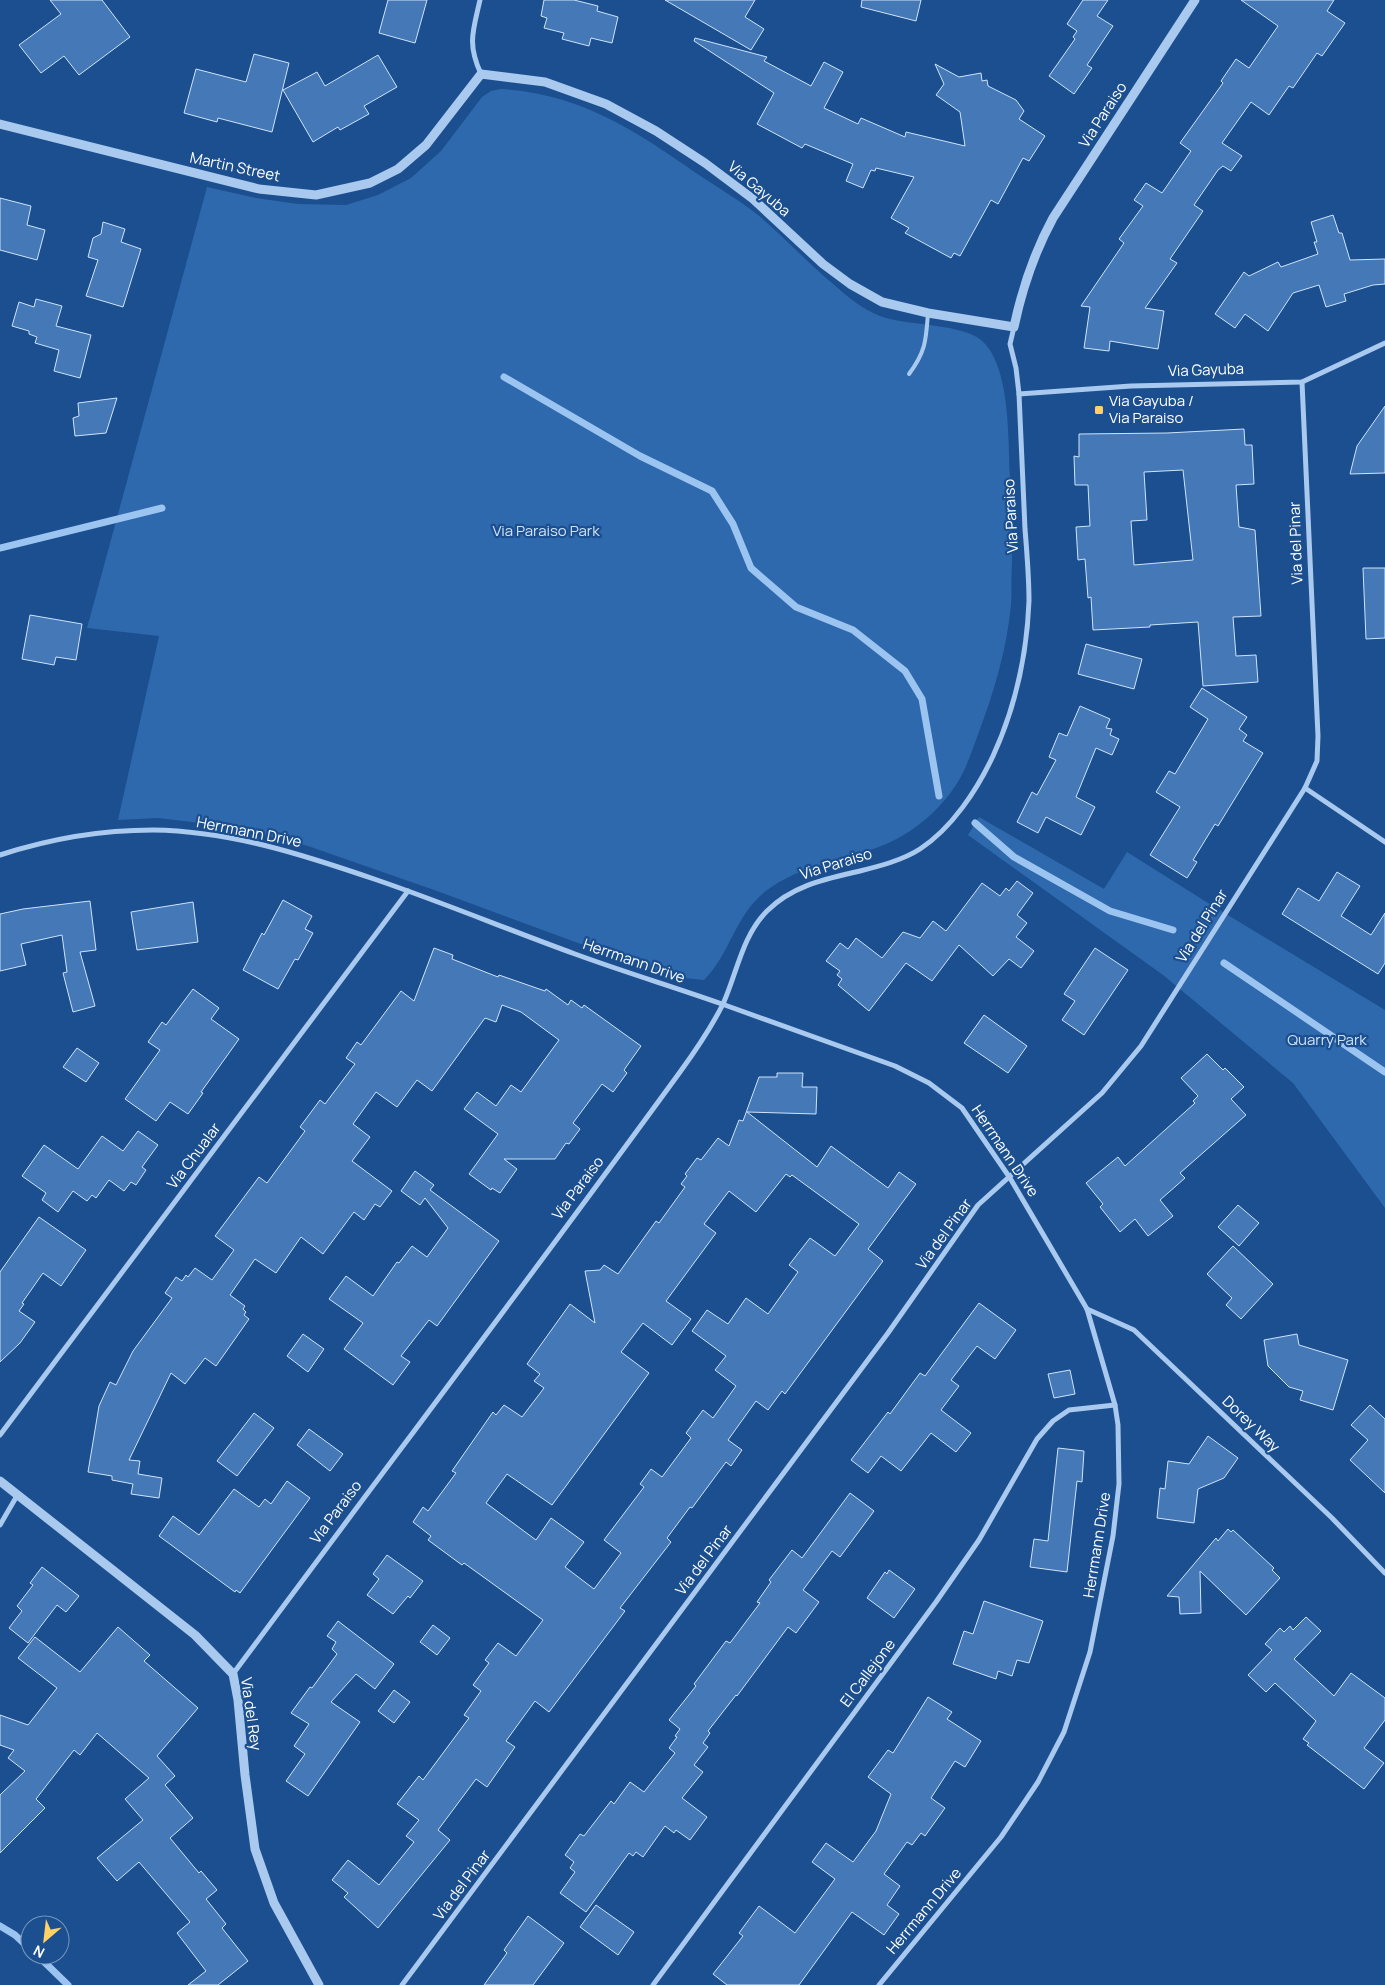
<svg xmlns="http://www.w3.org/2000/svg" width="1385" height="1985" viewBox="0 0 1385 1985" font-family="Manrope,sans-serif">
	<rect width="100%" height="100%" fill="#1b4f8f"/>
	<g fill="#2e69ad">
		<path d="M501,89C580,94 633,129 696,173C717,187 739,200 758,215C784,237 807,262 833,284C849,298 868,314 890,319C914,325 963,325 981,340C1011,365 1008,440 1010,476C1012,505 1012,535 1012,564C1011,577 1012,591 1011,605C1007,647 995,689 980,729C973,748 967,768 956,785C942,806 924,823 902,836C861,860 810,860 770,888C735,912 732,952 704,980L684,978L654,971L437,891L308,846L234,827L158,818L118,820L159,636L87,628L207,187L256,198L298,204L346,205L378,195L411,178L441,151L482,97L491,91Z"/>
		<path d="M979,817L1104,889L1127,852L1208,903L1385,1010V1208L1293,1083L1163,975L968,835Z"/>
	</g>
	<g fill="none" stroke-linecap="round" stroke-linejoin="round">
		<g stroke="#9cc4f0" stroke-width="7">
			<path d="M504,377L640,456L712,491L733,524L751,568L796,607L853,630L905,671L922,699L939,796"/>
			<path d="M0,548L162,508"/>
			<path d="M975,823L1014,857L1110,911L1173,930"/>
			<path d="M1224,963L1385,1072"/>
			<path d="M0,1926L15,1935L30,1949"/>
			<path d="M37,1955L68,1985"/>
		</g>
	</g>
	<g fill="#4478b7" stroke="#cfe3fa" fill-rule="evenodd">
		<path d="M50,0H102L130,37L79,75L64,56L41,73L19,45L61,14Z"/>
		<path d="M388,0H427L415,43L379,33Z"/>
		<path d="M544,0H574L598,6L597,11L618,17L612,43L591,38L589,46L562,39L564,33L544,28L547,18L541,16Z"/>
		<path d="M665,0H755L745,17L764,29L751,50Z"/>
		<path d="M862,0H921L916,21L861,7Z"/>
		<path d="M1083,0H1108L1097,16L1113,26L1087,65L1092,68L1074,94L1049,76L1075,39L1073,37L1077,31L1067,24Z"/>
		<path d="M1241,0H1334L1327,11L1345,23L1322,56L1317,53L1293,88L1289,86L1269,115L1251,102L1222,143L1242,156L1231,171L1223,166L1218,170L1194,205L1203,211L1170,259L1177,263L1145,308L1164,311L1158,349L1110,341L1109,351L1084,348L1090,307L1081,306L1124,243L1119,239L1143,206L1134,200L1146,183L1162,193L1191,151L1180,143L1223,83L1221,81L1236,59L1249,68L1278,26Z"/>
		<path d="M695,38L767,57L764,61L811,86L824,62L843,72L824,108L858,124L861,118L905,137L906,132L965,146L960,112L936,95L944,84L935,64L959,77L981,73L982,81L987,80L988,86L1016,100L1024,111L1019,119L1045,136L1029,161L1023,158L998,204L991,200L960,256L954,253L951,258L905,233L909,228L891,218L914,177L876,168L875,171L871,170L863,188L846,181L853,164L805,144L802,148L757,124L774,93L694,41Z"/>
		<path d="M254,54L289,63L272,132L218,118L217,122L184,113L196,69L246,82Z"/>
		<path d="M378,55L397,87L364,106L369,114L340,130L338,127L313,142L283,90L317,72L325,86Z"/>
		<path d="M0,198L31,206L27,225L45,230L37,260L0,250Z"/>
		<path d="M1333,215L1339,233H1342L1350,260L1385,259V284L1373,285L1344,294L1346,301L1326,307L1319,285L1293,293L1268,331L1245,314L1235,328L1215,314L1244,272L1249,276L1278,262L1281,267L1318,254L1314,242H1317L1311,222Z"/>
		<path d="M103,222L125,229L121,242L141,249L123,307L86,296L98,260L88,257L93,238L101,234Z"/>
		<path d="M36,299L62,306L56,326L91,335L80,378L54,371L59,350L35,343L37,337L29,334V331L12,326L19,302L34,307Z"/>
		<path d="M117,398L106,433L75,436L73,418L79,416L78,403Z"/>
		<path d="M1385,406V473L1350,474L1357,446Z"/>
		<path d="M1244,429L1245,445H1252L1254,484L1236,485L1239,527L1255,530L1261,616L1233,617L1236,656L1256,655L1258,682L1203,686L1198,622L1150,625V627L1093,630L1091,597L1088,598L1085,559L1078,560L1076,527L1090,526L1088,485H1075L1074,456L1079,457V434L1167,433ZM1183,470L1193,560L1134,565L1131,521L1147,520L1144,472Z"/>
		<path d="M1363,568H1385V638L1366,639Z"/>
		<path d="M30,615L82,624L76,660L56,657L54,665L22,659Z"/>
		<path d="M1086,644L1142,659L1134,689L1078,674Z"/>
		<path d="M1202,688L1247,717L1239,729L1247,735L1243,741L1263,753L1218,826L1215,824L1193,860L1197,862L1187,878L1150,855L1180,807L1156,792L1169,771L1175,774L1208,719L1190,707Z"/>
		<path d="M1080,706L1110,719L1106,728L1112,729L1110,735L1119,739L1112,755L1096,748L1076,797L1095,807L1081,835L1046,817L1038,833L1017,822L1032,792L1037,795L1056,760L1049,757L1059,733L1067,736Z"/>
		<path d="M1337,872L1360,886L1341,916L1371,935L1385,913V963L1378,974L1282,914L1298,888L1319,901Z"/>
		<path d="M1017,881L1033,893L1017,915L1027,923L1016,937L1034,951L1021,968L1009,959L993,976L959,945L932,981L906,963L869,1011L838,985L842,979L837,975L840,971L826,961L840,943L848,949L856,938L882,958L903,932L920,938L933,921L946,931L982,883L1000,896L1006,888L1009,891Z"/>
		<path d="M283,900L312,916L305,929L313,933L298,960L295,959L278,989L243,970L262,933L264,935Z"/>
		<path d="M90,901L96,950L80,952L95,1006L73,1012L63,973L67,972L62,935L21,944L26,965L0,971V914L23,909Z"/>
		<path d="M193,902L198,942L137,950L131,912Z"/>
		<path d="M434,948L453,955L452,959L498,977L499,975L545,991L546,989L568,1005L571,1000L582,1008L584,1005L641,1046L624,1070L627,1073L613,1092L602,1084L573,1123L580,1129L569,1144L566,1143L555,1159H504L517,1169L500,1193L492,1188L491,1190L469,1174L498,1134L464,1109L477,1092L496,1106L511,1085L521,1092L559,1040L521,1012L502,1005L496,1022L485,1018L432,1091L417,1080L397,1107L376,1092L353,1124L370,1137L352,1161L392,1191L380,1207L375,1204L364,1220L354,1212L323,1254L301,1237L276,1273L255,1259L230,1295L245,1306L243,1309L246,1312L244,1315L249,1319L216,1366L205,1358L185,1384L171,1373L129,1460L140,1461L138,1474L162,1478L159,1498L131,1494L133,1484L112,1480V1476L88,1472L99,1406L110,1382L116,1385L133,1351L172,1298L165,1293L176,1277L182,1281L186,1275L188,1277L195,1268L212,1280L234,1250L215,1236L259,1177L267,1183L305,1131L300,1127L320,1100L325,1104L355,1064L346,1058L357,1042L361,1045L401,991L414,1001Z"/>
		<path d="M1095,948L1128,970L1084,1035L1062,1020L1075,1001L1064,994Z"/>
		<path d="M193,989L219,1008L211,1019L239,1039L201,1092L203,1093L188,1114L170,1102L156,1121L125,1099L160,1050L148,1042L162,1022L166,1025Z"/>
		<path d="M984,1015L1027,1046L1008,1073L964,1043Z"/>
		<path d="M77,1048L99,1063L86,1082L63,1067Z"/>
		<path d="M1207,1054L1223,1070L1225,1068L1244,1087L1231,1099L1246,1115L1180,1173L1185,1178L1160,1200L1173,1216L1148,1236L1135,1219L1120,1232L1100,1207L1103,1204L1086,1183L1118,1157L1125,1166L1195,1103L1193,1101L1198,1096L1181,1078Z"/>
		<path d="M777,1073H803L802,1087H817L816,1114L747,1112L817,1167L831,1146L888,1188L899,1172L916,1184L868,1249L883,1261L785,1394L782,1391L768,1410L756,1401L728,1440L742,1450L731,1466L726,1462L692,1508L690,1507L667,1538L671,1542L620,1608L625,1611L549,1712L535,1701L506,1741L515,1747L487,1787L476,1779L438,1830L450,1840L378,1928L344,1897L348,1893L332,1880L348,1860L379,1885L414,1842L406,1836L419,1820L397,1804L419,1776L423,1780L469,1718L464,1715L481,1691L473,1685L489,1663L485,1660L498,1643L516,1656L543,1620L464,1563L462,1565L428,1540L431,1536L413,1522L423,1507L428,1511L456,1473L452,1471L493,1412L496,1415L504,1405L522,1417L544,1388L534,1381L540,1374L527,1364L570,1304L595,1323L585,1271L600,1270L604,1265L618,1274L656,1221L659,1223L685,1187L681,1184L687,1176L685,1174L697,1158L701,1160L718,1138L729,1146L739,1120L743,1121L759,1077H777ZM786,1174L790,1177L792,1175L859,1224L835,1256L810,1238L789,1265L798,1272L768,1314L746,1298L728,1324L707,1310L692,1331L726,1356L715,1370L736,1386L713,1418L703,1410L686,1433L691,1438L662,1477L651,1469L640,1484L644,1487L604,1540L621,1553L594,1589L565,1567L584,1542L551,1518L536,1540L486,1503L507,1474L552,1505L649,1373L621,1352L643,1323L672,1345L691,1319L666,1301L716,1233L704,1224L729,1191L756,1212Z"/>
		<path d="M138,1131L158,1145L142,1167L146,1170L136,1185L131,1182L124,1191L109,1180L96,1198L92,1195L87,1201L73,1191L58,1212L42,1200L46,1193L22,1176L44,1145L78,1169L102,1136L123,1151Z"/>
		<path d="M415,1171L434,1185L430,1190L499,1241L437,1326L429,1320L401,1356L410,1362L393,1385L344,1349L363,1323L329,1299L346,1276L373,1296L397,1262L399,1263L412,1246L427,1257L448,1228L425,1198L420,1205L401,1191Z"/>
		<path d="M1238,1205L1259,1223L1239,1246L1218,1227Z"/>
		<path d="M39,1217L86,1250L61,1286L43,1273L22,1303L24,1304L19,1311L35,1322L20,1343L0,1362V1272Z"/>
		<path d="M1233,1246L1273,1284L1241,1319L1226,1305L1232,1298L1207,1274Z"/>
		<path d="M979,1303L1016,1330L995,1359L977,1346L951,1380L959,1386L941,1410L971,1433L956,1452L931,1433L901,1471L881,1456L868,1473L851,1460L888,1412L890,1414L920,1373L925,1376Z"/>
		<path d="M303,1334L324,1349L308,1372L287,1356Z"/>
		<path d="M1297,1334L1299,1345L1348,1360L1333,1410L1300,1400L1303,1391L1289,1387L1268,1366L1264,1340Z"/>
		<path d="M1070,1370L1075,1394L1054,1398L1048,1374Z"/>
		<path d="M1370,1405L1385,1419V1493L1350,1460L1368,1440L1351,1425Z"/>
		<path d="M254,1413L274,1428L237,1476L217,1461Z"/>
		<path d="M309,1429L343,1454L330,1471L297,1445Z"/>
		<path d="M1208,1436L1238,1458L1224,1478L1198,1489L1194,1523L1157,1518L1160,1488L1165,1489L1168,1461L1189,1464Z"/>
		<path d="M1058,1448L1084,1451L1082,1482L1077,1481L1067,1572L1030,1567L1034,1539L1048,1541Z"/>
		<path d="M287,1481L310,1498L240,1593L236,1590L235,1592L159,1536L173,1516L199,1535L234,1489L259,1507L265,1499L271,1504Z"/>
		<path d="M850,1493L874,1511L840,1557L832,1551L803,1590L819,1602L796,1633L788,1627L737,1696L736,1695L708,1731L710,1733L703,1743L708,1747L694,1765L703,1772L682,1798L707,1817L690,1840L676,1830L674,1833L665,1826L643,1857L636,1852L633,1856L629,1853L586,1912L560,1893L575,1872L570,1868L574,1862L565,1855L580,1834L584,1836L611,1801L614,1804L630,1782L644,1792L675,1753L669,1748L677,1737L675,1736L680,1729L669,1720L696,1686L694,1684L726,1641L730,1643L760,1603L757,1602L771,1582L769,1580L792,1550L802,1558Z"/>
		<path d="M1228,1529L1231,1532L1233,1530L1274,1568L1272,1570L1280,1578L1246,1615L1200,1571L1201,1613L1180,1614L1179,1597L1167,1596L1216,1538L1218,1541Z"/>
		<path d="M387,1555L423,1581L410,1598L408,1596L393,1614L367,1595L379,1579L373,1574Z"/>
		<path d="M42,1567L79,1596L66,1612L57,1605L28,1643L9,1628L22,1611L17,1606L33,1585L30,1583Z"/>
		<path d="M889,1570L915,1589L894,1618L867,1598L885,1572L887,1574Z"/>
		<path d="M984,1601L1043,1621L1029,1663L1017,1660L1012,1676L998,1671L996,1679L953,1664L964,1631L973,1634Z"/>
		<path d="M1306,1617L1321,1631L1294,1659L1334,1696L1351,1673L1385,1698V1720L1364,1748L1384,1763L1364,1789L1307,1745L1309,1743L1303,1739L1316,1721L1275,1683L1266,1692L1248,1675L1272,1650L1265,1644L1280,1628L1284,1632L1290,1626L1293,1630Z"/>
		<path d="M338,1621L394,1664L375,1689L356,1674L331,1702L360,1722L308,1796L286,1781L305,1754L294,1746L309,1724L291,1713L310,1687L312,1688L337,1654L332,1649L336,1642L327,1636Z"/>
		<path d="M433,1625L450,1638L437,1655L420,1642Z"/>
		<path d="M118,1627L150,1655L144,1661L198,1708L157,1756L175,1776L165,1785L193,1818L170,1838L199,1873L201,1871L217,1890L206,1899L226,1924L222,1928L248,1961L218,1985H188L206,1971L177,1933L190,1922L139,1862L117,1881L97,1858L143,1820L125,1799L149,1778L97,1733L80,1755L74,1750L36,1799L45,1808L0,1853V1795L25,1771L8,1758L14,1750L0,1745V1715L28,1725L57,1688L18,1658L35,1637L80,1672Z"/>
		<path d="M394,1690L410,1702L394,1723L378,1711Z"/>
		<path d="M928,1697L952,1712L947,1719L981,1741L965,1767L955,1761L931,1798L945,1808L925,1836L921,1833L912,1845L907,1842L884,1874L900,1886L887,1905L899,1914L884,1935L852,1912L799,1985H727L713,1974L743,1936L739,1933L759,1906L795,1933L835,1879L812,1862L826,1843L853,1862L876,1831L891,1794L868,1777L888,1750L893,1753Z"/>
		<path d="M596,1905L634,1932L618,1955L580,1927Z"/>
		<path d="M528,1916L564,1943L533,1985H484L507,1953L504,1950Z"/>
	</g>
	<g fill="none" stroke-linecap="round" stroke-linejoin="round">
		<path stroke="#a9c9ee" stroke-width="4" d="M909,374C926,351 926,340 928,313"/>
		<g stroke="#a9c9ee" stroke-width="5">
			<path d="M480,0C473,31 467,44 481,74"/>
			<path d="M1019,394L1131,386L1302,382L1385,343"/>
			<path d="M1305,788L1385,842"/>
			<path d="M0,855C49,839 101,830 153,830C231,831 304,855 377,880C444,903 509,930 575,954C624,972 674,987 722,1004C780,1025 838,1045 895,1066L929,1083L962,1108L1010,1178L1087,1309L1115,1405L1118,1425L1119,1484L1113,1536L1090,1652L1064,1732L1038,1782L1001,1837L879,1985"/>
			<path d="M1087,1309L1134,1330L1332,1518L1385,1573"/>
			<path d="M0,1435L408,891"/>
			<path d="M0,1525L18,1494"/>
			<path d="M233,1674C382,1473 533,1274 680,1072C696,1050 711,1028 723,1004C737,973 742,936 767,911C793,885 826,879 860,871C880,866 903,860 920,849C952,828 977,790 993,756C1015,708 1027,653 1029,601C1029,577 1027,553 1025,529C1023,484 1021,439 1019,394L1016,368L1010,344L1014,327"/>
			<path d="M402,1985L888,1333L978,1205L1102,1093L1141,1046L1305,788L1317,761L1318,736L1302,382"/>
			<path d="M653,1985L936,1602L979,1540L1037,1439L1053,1421L1069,1410L1115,1405"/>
		</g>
		<g stroke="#a9c9ee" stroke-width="9">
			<path d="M0,124L259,189L316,195L370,183L398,169L426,145L481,74L545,82L606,104L656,131L705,163L753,199L823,264L850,284L882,302L928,313L1014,327C1022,289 1034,253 1053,218L1195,0"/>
			<path d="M0,1481L195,1635L233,1674L238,1700L245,1775L255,1849L274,1903L319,1985"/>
		</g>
	</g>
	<rect fill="#ffd166" stroke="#1b4f8f" stroke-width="2" x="1094" y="405" width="10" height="10" rx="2.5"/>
	<g text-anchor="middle" stroke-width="4.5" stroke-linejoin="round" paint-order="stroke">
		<g font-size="15" fill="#fff" stroke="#1b4f8f">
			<text transform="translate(1103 115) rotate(-57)" y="5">Via Paraiso</text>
			<text transform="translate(235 167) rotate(12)" y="5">Martin Street</text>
			<text transform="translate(759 189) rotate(40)" y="5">Via Gayuba</text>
			<text transform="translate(1206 370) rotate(-2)" y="5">Via Gayuba</text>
			<text transform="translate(1011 516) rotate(-93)" y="5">Via Paraiso</text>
			<text transform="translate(1296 543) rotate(-92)" y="5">Via del Pinar</text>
			<text transform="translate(249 832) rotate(11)" y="5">Herrmann Drive</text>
			<text transform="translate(836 864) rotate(-17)" y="5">Via Paraiso</text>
			<text transform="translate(1202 926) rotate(-58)" y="5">Via del Pinar</text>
			<text transform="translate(634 961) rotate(19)" y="5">Herrmann Drive</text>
			<text transform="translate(1005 1151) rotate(56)" y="5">Herrmann Drive</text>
			<text transform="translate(194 1156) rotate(-53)" y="5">Via Chualar</text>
			<text transform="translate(578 1188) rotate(-53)" y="5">Via Paraiso</text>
			<text transform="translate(944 1234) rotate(-54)" y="5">Via del Pinar</text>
			<text transform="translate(1251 1424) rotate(44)" y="5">Dorey Way</text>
			<text transform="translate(336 1512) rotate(-53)" y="5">Via Paraiso</text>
			<text transform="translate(1097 1545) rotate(-81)" y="5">Herrmann Drive</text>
			<text transform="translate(704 1560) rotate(-53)" y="5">Via del Pinar</text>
			<text transform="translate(868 1673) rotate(-53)" y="5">El Callejone</text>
			<text transform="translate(251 1714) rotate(82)" y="5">Via del Rey</text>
			<text transform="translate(462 1885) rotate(-53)" y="5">Via del Pinar</text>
			<text transform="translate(924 1911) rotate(-50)" y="5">Herrmann Drive</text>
		</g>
		<g font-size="15" fill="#fff" stroke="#1b4f8f" text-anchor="start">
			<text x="1109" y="406">Via Gayuba /<tspan x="1109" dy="17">Via Paraiso</tspan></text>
		</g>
		<g font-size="15" fill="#cfe3fa" stroke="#1b4f8f">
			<text x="546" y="536">Via Paraiso Park</text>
			<text x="1327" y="1045">Quarry Park</text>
		</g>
	</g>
	<g transform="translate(45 1940) rotate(208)"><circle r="24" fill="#1b4f8f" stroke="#7695bc"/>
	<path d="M0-4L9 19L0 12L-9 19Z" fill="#ffd166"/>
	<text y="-8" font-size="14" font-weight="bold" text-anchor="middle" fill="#ffffff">N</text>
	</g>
</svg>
